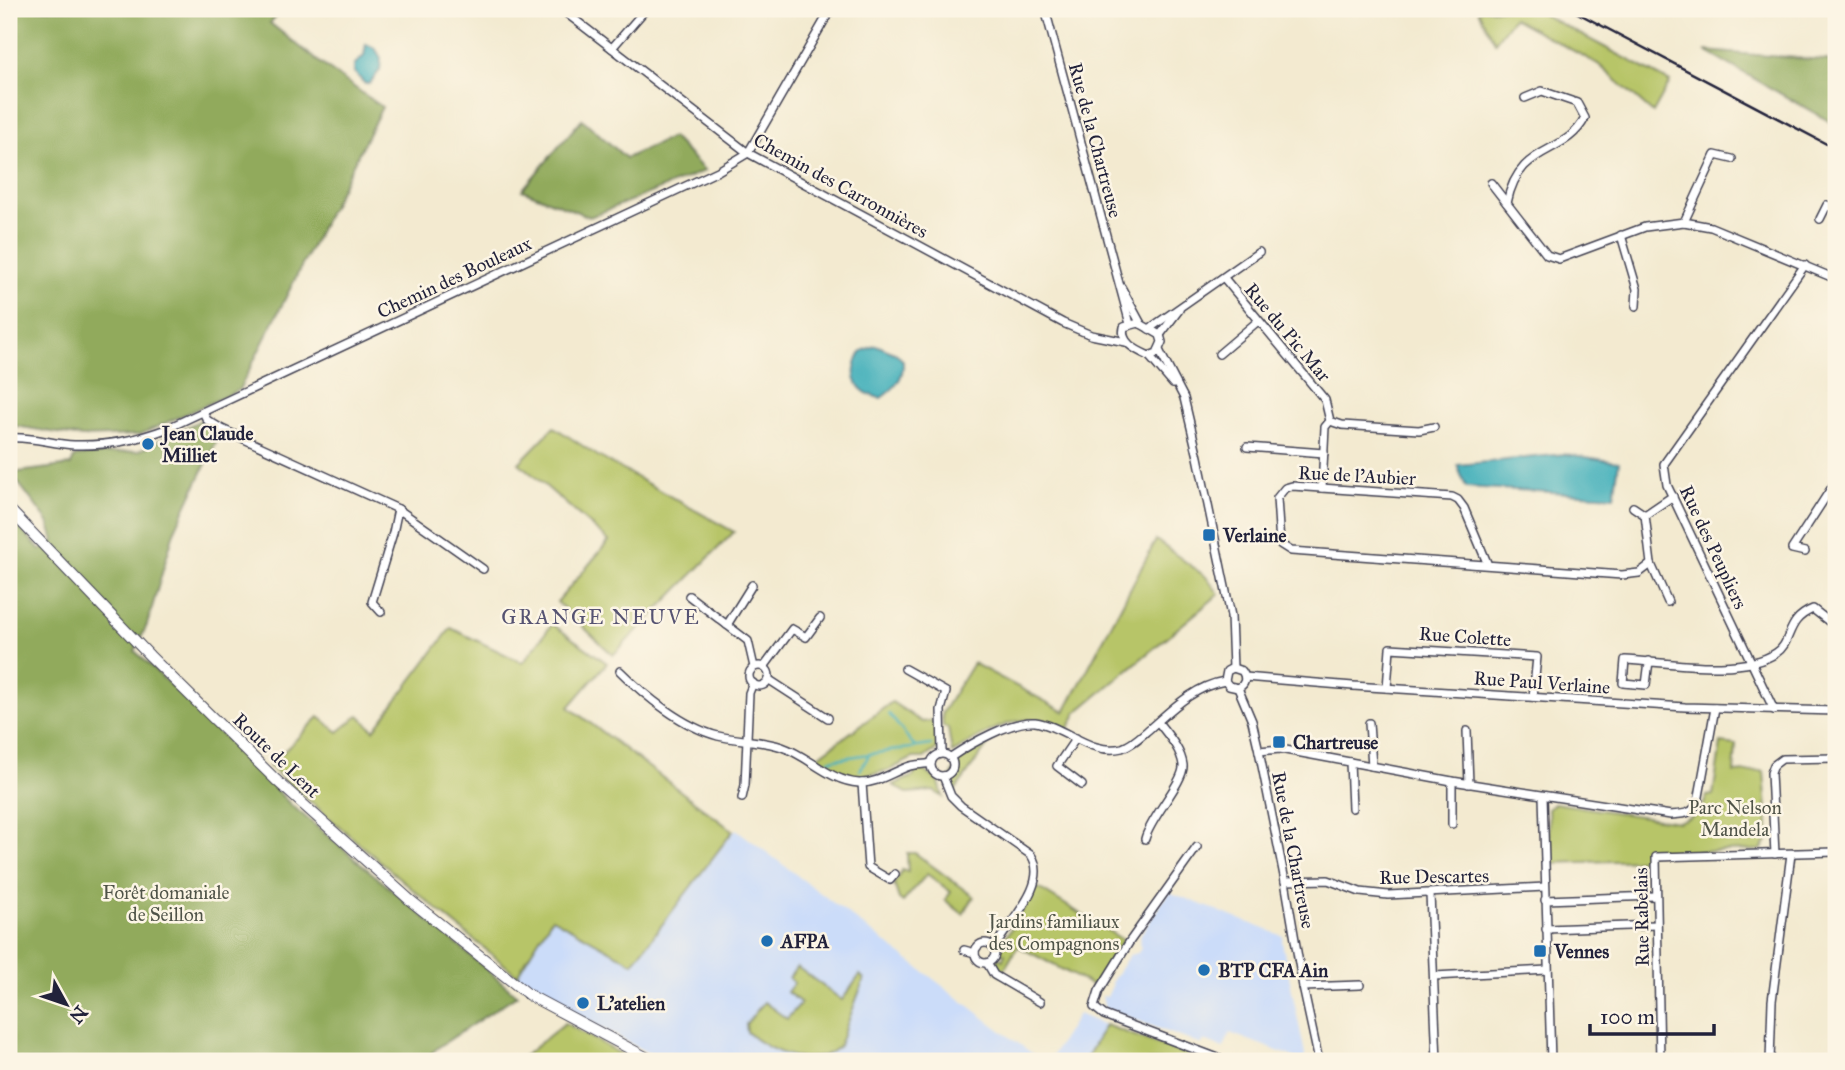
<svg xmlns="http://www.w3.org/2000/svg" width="1845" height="1070" viewBox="0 0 1845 1070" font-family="'IM FELL Great Primer',serif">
	<rect width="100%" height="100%" fill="#fcf5e5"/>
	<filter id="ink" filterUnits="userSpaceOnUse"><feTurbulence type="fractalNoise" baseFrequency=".0143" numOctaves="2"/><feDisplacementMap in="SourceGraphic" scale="14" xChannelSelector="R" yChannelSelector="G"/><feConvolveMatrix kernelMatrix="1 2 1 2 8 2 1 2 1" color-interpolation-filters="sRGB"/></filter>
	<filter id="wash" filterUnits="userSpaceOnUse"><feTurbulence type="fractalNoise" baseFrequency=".00686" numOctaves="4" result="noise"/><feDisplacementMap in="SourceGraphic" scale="28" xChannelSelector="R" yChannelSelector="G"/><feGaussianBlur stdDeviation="1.57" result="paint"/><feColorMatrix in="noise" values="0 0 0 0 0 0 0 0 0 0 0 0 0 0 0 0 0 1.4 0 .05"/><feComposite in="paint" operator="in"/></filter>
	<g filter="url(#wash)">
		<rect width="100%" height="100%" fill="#f3ead0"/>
		<g fill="#cbdcf9">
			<path d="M736,829L1015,1041L1043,1061H663L519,983L517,975L552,918L633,963Z"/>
			<path d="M1169,892L1283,936L1282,942L1305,1054L1304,1061L1230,1033L1224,1048L1203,1041L1202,1045L1105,1008L1102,996L1107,997L1113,984L1111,983L1129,955L1138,953L1141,947L1139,944L1141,934Z"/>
			<path d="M1078,1014L1105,1025L1085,1061H1049Z"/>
		</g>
		<g fill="#b7c567" stroke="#6c7451" stroke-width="2">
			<path d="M1483,9H1533L1670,82L1653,113L1598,64L1513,18L1495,42L1478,11Z"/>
			<path d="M554,427L598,456L734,532L613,655L557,602L609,541L519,463Z"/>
			<path d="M1156,540L1206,577L1219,594L1077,712L1068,729C1026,704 989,732 952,753L948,728L943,727L942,713L973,663L1065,712Z"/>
			<path d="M552,624L607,663L569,707L733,831L633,963L552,918L517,975L411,888L269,766L319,717L338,732L359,715L374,730L451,628L523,663Z"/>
			<path d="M892,702L922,722L936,720L938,748L924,758H913L889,770L859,777L831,768L816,758Z"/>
			<path d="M989,743L954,792L948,786C957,757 963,755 989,743Z"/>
			<path d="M1721,743L1736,745L1734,773L1764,771L1769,838L1761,850L1647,853V860L1550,863L1548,809L1555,803L1678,822L1700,813L1707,796L1713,795Z"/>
			<path d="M923,769L939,782L943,797L934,791L907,793L893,785L914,776L915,770Z"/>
			<path d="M907,853H915L974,897L963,914L945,900L951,892L927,874L903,902L899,899L894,884L902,870L908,872Z"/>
			<path d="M1037,887L1123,940L1093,986L1018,946L1001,975L997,971V957L1003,960L1005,954L999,952L1000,946Z"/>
			<path d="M797,967L842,1000L860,975L864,979L839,1046C814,1070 770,1053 747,1032L746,1024L764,1002L787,1019L801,1003L787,992L794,983L789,978Z"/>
			<path d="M565,1023L633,1061H518Z"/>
			<path d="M1105,1025L1205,1061H1085Z"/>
		</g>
		<g fill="#91aa5c" stroke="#5a664c" stroke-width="2">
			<path d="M9,9H282L270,23L323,65L382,107L239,390L139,435L82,437L9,425Z"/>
			<path d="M1705,51L1836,61V125Z"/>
			<path d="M582,119L626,158L672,137L705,171L590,217L522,190Z"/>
			<path d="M201,420L219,436L174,532L147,625L135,651L248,760L290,804L517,995L440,1046L422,1061H9V517L41,550L54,541L48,522L11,473L71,465L75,456L138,451Z"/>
		</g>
		<g fill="#3fafba" stroke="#30687a" stroke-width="2">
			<path d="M366,44L375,48L381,58L380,70L370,83L365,84L354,72V65L364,56Z"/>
			<path d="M876,345L897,354L903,361C904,379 895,388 881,398C854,393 848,373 862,351Z"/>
			<path d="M1565,454L1619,462L1614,496L1466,487L1457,465Z"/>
		</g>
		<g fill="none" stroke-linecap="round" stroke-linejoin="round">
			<g stroke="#3fafba" stroke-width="2.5">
				<path d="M889,714L915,747"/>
				<path d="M829,760L931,745"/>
				<path d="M860,770L869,755"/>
			</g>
		</g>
	</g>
	<g filter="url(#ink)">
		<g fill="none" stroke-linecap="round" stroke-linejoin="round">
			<g stroke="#414051" stroke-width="10">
				<g id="street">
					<path d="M561,9L748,153L1063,323L1091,335L1126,342"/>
					<path d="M1045,9L1130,324"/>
					<path d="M612,48L646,9"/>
					<path d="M1491,183L1547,255L1559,259L1645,227L1684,222L1711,227L1836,279"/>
					<path d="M1507,203C1519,142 1565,157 1585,118L1577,103L1542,91L1525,98"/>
					<path d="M1820,219L1827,205L1836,210"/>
					<path d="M1684,222L1715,155L1732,159"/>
					<path d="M1621,235L1637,289L1636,306"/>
					<path d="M1224,278L1325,400L1330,421L1325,427L1322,488"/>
					<path d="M1121,287L1141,324"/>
					<path d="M1139,323L1160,335L1162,342L1157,353L1149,356C1136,350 1120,343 1124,327Z"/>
					<path d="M1149,329L1259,252"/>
					<path d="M1160,335L1179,310"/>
					<path d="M1159,350L1184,398L1198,457L1231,616L1233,668"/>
					<path d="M1219,354L1258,321"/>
					<path d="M1149,356L1173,384"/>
					<path d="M203,412L207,420L222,429L398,509L483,569"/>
					<path d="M1330,421L1342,425L1419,430L1434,427"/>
					<path d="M9,438C31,436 52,444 74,445C104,446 137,440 166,429L718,171L748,153L831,9"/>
					<path d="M1247,447L1324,453"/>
					<path d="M1633,507L1645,515"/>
					<path d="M1805,552L1792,549L1836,481"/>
					<path d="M1651,564L1668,602"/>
					<path d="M1488,565L1464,508L1458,500L1452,497L1292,486L1285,488L1277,498L1280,544L1291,551L1622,575L1639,573L1651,564L1645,515L1673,496"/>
					<path d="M689,596L748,641L754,667"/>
					<path d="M381,612L372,602L393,533L398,509"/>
					<path d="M727,625L752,585"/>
					<path d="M1649,661L1646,685L1623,683L1625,660C1666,662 1742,676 1776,653C1793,642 1785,620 1813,609L1836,627"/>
					<circle cx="759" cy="676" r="10"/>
					<path d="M764,667L792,629L806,637L820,618"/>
					<path d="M1233,668L1227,671L1225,681L1229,686L1238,688"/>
					<path d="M1233,668L1242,671C1247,678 1245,685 1238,688"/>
					<path d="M905,669L946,692L941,710L942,753"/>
					<path d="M620,671C645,696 683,727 718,736C739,741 761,740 782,747C809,756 829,781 859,783C877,784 894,771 910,766C917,764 924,765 931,763"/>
					<path d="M1245,677L1353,686L1685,707L1836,711"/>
					<path d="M768,679L828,718"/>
					<path d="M1238,688L1252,721L1259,751L1285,881L1303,987L1319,1061"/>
					<path d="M1387,688L1390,648L1537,657L1533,697"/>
					<path d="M1774,710L1667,485L1664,464L1805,265"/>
					<path d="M1369,723L1372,766"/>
					<path d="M1467,731L1469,784"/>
					<path d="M1076,738L1057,766L1082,785"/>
					<path d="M1259,751L1280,749L1452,781L1671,815C1684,814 1693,814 1698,802L1715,708"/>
					<circle cx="942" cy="765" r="11"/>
					<path d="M951,757C970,744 1012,720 1035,722C1065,726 1091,756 1122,748C1132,745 1140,737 1148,730C1171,710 1194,686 1225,681"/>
					<path d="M1350,762L1352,808"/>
					<path d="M943,776L951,796L961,806L1031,855C1049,881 1014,917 1000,939L993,946"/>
					<path d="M862,783L868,867L890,880L895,874"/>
					<path d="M1543,796L1551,1061"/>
					<path d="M742,798L745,785L749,693L753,683"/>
					<path d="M1452,824V781"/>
					<path d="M1145,839C1150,818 1185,781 1183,765C1181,749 1167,734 1158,722"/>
					<path d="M1197,847L1130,941L1099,991L1094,1007L1104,1015L1226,1061"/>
					<path d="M1775,854L1771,773L1774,765L1782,759L1836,758"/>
					<path d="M1285,881L1328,880L1360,892L1388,895L1545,887"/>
					<path d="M1430,894L1437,1061"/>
					<path d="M1545,900L1655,896"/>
					<path d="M1546,929L1656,925"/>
					<circle cx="985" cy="953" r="10"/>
					<path d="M964,950L975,953"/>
					<path d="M987,963L994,975L1040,1002"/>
					<path d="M1434,976L1547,970"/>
					<path d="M1303,987L1360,985"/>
					<path d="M1660,1061L1656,857L1836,852"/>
					<path d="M1770,1061L1772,1001L1791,854"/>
					<path d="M1804,1061H1836"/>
				</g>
			</g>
			<g stroke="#414051" stroke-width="12">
				<path id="secondary" d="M9,509L150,656L276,780L411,901L529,995L653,1061"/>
			</g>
			<use href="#street" stroke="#fff" stroke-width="7"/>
			<use href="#secondary" stroke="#fff" stroke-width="10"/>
			<path stroke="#22223b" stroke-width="2.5" d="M1570,9L1836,149"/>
		</g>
	</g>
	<g fill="#1f6fb2" stroke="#fcf5e5" stroke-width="2.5">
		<circle cx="148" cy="444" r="7"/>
		<rect x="1202" y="528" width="14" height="14" rx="3.5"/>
		<rect x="1272" y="735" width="14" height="14" rx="3.5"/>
		<circle cx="767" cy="941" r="7"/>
		<rect x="1533" y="944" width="14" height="14" rx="3.5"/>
		<circle cx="1204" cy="970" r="7"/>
		<circle cx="583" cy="1003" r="7"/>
	</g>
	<g text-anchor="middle" stroke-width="5" stroke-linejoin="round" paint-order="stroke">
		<g font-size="19" fill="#22223b" stroke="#fcf5e5">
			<text transform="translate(1096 140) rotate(75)" y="7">Rue de la Chartreuse</text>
			<text transform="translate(841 185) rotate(29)" y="7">Chemin des Carronnières</text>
			<text transform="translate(454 277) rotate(-25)" y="7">Chemin des Bouleaux</text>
			<text transform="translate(1288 332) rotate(50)" y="7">Rue du Pic Mar</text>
			<text transform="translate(1357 475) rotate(3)" y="7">Rue de l'Aubier</text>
			<text transform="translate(1714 547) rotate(65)" y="7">Rue des Peupliers</text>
			<text transform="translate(1465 636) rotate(4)" y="7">Rue Colette</text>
			<text transform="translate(1542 682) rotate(4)" y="7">Rue Paul Verlaine</text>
			<text transform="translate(277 755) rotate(44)" y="7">Route de Lent</text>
			<text transform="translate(1294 850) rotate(79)" y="7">Rue de la Chartreuse</text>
			<text transform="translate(1434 876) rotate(-1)" y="7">Rue Descartes</text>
			<text transform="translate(1641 917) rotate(-91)" y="7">Rue Rabelais</text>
		</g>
		<g font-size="19" font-weight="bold" fill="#22223b" stroke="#fcf5e5" text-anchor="start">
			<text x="162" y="440">Jean Claude<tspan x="162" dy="22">Milliet</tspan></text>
			<text x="1223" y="542">Verlaine</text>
			<text x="1293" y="749">Chartreuse</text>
			<text x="781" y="948">AFPA</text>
			<text x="1554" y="958">Vennes</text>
			<text x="1218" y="977">BTP CFA Ain</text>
			<text x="597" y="1010">L'atelien</text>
		</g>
		<g font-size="19" fill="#4f5348" stroke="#fcf5e5">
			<text x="1735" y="814">Parc Nelson<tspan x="1735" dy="22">Mandela</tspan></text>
			<text x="166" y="899">Forêt domaniale<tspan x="166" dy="22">de Seillon</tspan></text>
			<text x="1054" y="928">Jardins familiaux<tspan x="1054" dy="22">des Compagnons</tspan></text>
		</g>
		<g font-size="21" letter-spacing="2" fill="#565372" stroke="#fcf5e5">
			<text x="601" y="624">GRANGE NEUVE</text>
		</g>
	</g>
	<rect width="1845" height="1070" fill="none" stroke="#fcf5e5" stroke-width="35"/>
	<g transform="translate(66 1004) rotate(130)" stroke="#fcf5e5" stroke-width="5" paint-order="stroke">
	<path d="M0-5L12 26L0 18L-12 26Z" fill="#22223b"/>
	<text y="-10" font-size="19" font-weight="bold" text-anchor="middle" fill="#22223b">N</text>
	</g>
	<path d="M1590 1024v10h124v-10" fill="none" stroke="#22223b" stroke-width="3.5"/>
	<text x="1600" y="1024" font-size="21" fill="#22223b" stroke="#fcf5e5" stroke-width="5" paint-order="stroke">100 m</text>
</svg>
